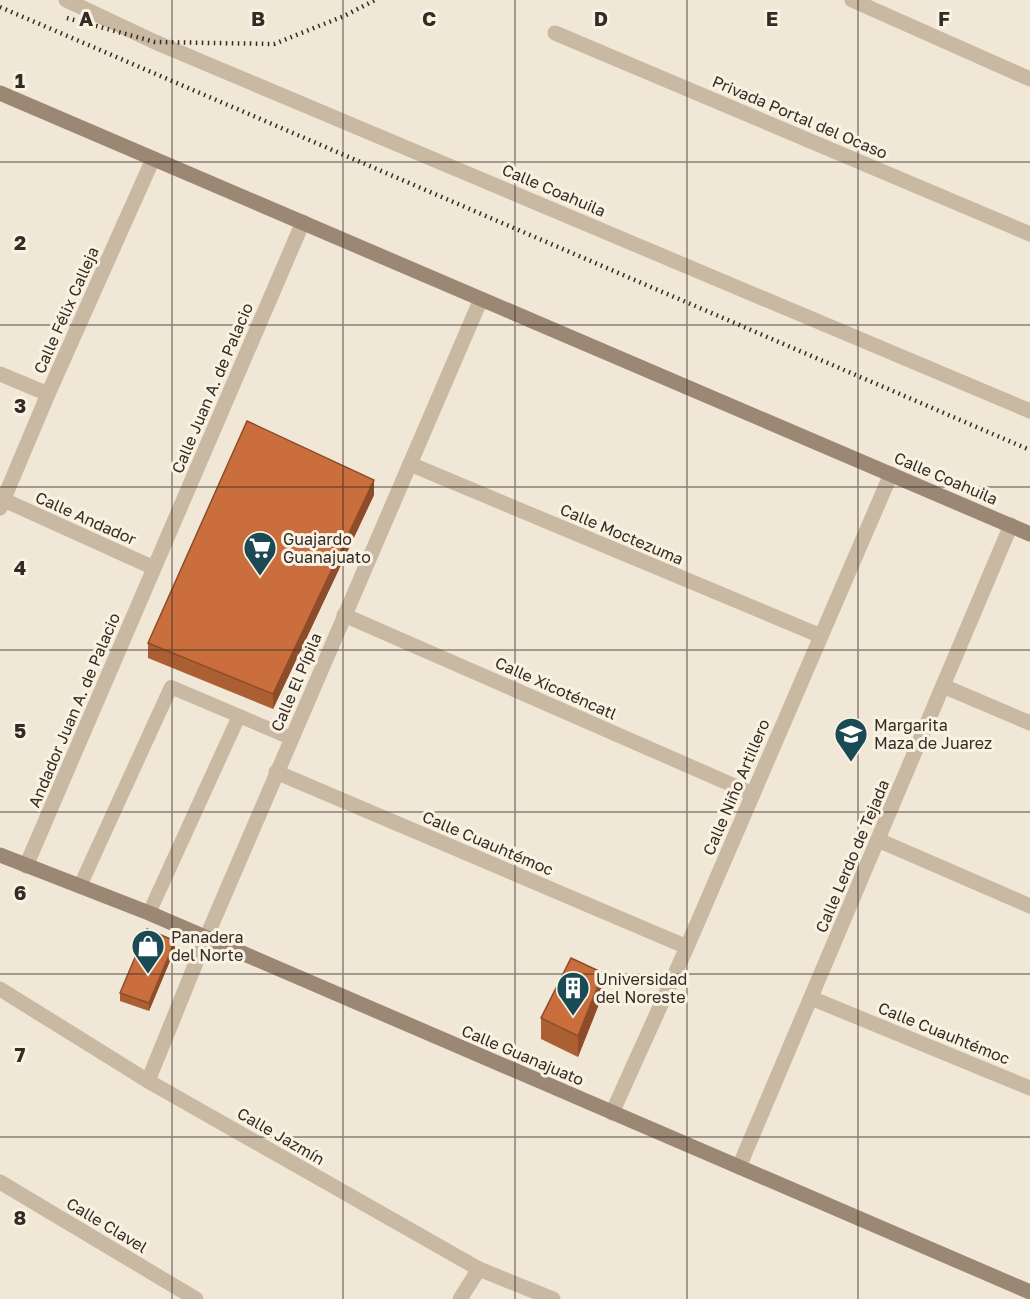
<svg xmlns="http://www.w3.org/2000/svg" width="1030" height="1299" viewBox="0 0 1030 1299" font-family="'Golos Text',sans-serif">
	<rect width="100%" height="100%" fill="#f1e7d6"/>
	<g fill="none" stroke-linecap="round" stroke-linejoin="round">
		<g stroke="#c9b8a2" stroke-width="14">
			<path d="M80,886L171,687L291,738"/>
			<path d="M149,913L239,716"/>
		</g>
		<g stroke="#c9b8a2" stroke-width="15">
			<path d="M66,0L155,42L1030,411"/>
			<path d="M852,0L1030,79"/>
			<path d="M555,33L1030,234"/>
			<path d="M0,374L48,394"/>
			<path d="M410,464L821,636"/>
			<path d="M4,500L154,568"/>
			<path d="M0,508L48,394L153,159"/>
			<path d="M344,615L753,794"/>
			<path d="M943,686L1030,723"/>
			<path d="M276,772L687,947"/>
			<path d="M878,840L1030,906"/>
			<path d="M26,866L303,222"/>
			<path d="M0,989L148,1081L479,1269L553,1299"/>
			<path d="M811,998L1030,1088"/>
			<path d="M148,1081L206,938L481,299"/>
			<path d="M612,1113L687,947L891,474"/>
			<path d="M739,1167L1011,525"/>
			<path d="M0,1182L196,1299"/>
			<path d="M460,1299L479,1269"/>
		</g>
		<g stroke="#9c8774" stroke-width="15">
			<path d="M0,93L1030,534"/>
			<path d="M0,855L149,913L1030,1292"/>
		</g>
		<g stroke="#332b25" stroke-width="4.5" stroke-dasharray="1.5 4.5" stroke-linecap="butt">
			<path d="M0,7L1030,450"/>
			<path d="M67,18L155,42L274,44L344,16L375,0"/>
		</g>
	</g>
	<g fill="#ad5f34">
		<path d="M374,495L273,709L148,658V643Z"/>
		<path d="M175,949L149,1011L120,1001V993Z"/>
		<path d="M603,994L578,1057L541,1039V1018Z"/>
	</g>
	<g fill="#8d4d2a">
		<path d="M374,480V495L273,709V694Z"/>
		<path d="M175,941V949L149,1011V1003Z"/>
		<path d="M603,973V994L578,1057V1036Z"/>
	</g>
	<g fill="#c96e3c" stroke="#8d4d2a" stroke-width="1.5">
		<path d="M247,421L374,480L273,694L148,643Z"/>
		<path d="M147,929L175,941L149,1003L120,993Z"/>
		<path d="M571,958L603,973L578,1036L541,1018Z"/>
	</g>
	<path fill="none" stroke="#332b25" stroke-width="1.5" stroke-opacity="0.55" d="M172,0V1299M343,0V1299M515,0V1299M687,0V1299M858,0V1299M0,162H1030M0,325H1030M0,487H1030M0,650H1030M0,812H1030M0,974H1030M0,1137H1030"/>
	<defs>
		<g id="supermarket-pin" transform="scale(1.725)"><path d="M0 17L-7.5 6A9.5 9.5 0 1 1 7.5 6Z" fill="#1a4b55" stroke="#f9f1e2"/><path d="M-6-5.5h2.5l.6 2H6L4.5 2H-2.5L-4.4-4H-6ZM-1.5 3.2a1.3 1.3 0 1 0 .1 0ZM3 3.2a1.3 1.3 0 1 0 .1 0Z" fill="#fff"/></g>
		<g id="school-pin" transform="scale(1.725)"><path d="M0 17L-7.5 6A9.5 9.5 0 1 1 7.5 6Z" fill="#1a4b55" stroke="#f9f1e2"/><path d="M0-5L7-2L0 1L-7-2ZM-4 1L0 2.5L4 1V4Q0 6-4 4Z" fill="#fff"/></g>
		<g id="shop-pin" transform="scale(1.725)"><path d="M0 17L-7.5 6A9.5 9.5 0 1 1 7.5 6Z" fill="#1a4b55" stroke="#f9f1e2"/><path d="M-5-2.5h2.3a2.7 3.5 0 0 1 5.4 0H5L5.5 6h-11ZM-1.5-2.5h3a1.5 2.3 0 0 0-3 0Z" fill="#fff"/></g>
		<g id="building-pin" transform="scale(1.725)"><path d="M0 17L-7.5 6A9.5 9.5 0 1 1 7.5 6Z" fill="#1a4b55" stroke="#f9f1e2"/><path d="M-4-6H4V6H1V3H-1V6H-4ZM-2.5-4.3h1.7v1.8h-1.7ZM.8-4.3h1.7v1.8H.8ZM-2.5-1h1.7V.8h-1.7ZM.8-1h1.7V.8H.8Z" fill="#fff"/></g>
	</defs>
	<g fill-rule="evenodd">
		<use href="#supermarket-pin" x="260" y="548"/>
		<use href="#school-pin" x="851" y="734"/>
		<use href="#shop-pin" x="148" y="946"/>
		<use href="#building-pin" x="573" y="988"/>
	</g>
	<g text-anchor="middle" stroke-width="6" stroke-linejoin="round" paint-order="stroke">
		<g font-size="16" fill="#332b25" stroke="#f9f1e2">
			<text transform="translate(800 117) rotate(23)" y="6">Privada Portal del Ocaso</text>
			<text transform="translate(554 190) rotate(23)" y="6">Calle Coahuila</text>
			<text transform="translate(66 310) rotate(-66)" y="6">Calle Félix Calleja</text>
			<text transform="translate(212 388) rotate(-67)" y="6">Calle Juan A. de Palacio</text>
			<text transform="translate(946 478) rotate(23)" y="6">Calle Coahuila</text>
			<text transform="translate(86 518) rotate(24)" y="6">Calle Andador</text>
			<text transform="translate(622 534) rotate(23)" y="6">Calle Moctezuma</text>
			<text transform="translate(296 682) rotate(-67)" y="6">Calle El Pípila</text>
			<text transform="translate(556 688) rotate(24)" y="6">Calle Xicoténcatl</text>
			<text transform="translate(74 710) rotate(-67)" y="6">Andador Juan A. de Palacio</text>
			<text transform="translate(736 787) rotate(-67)" y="6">Calle Niño Artillero</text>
			<text transform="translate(488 843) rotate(23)" y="6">Calle Cuauhtémoc</text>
			<text transform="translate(852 856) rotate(-67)" y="6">Calle Lerdo de Tejada</text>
			<text transform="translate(944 1033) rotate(22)" y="6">Calle Cuauhtémoc</text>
			<text transform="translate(523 1055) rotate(23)" y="6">Calle Guanajuato</text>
			<text transform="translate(281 1136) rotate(30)" y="6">Calle Jazmín</text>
			<text transform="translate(107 1225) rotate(31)" y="6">Calle Clavel</text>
		</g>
		<g font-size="16" fill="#332b25" stroke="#f9f1e2" text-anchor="start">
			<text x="283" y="545">Guajardo<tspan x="283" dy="18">Guanajuato</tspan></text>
			<text x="874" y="731">Margarita<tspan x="874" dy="18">Maza de Juarez</tspan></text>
			<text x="171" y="943">Panadera<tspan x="171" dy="18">del Norte</tspan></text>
			<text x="596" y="985">Universidad<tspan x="596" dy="18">del Noreste</tspan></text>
		</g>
	</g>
	<g font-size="20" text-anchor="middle" font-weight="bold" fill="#332b25" stroke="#f9f1e2" stroke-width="6" stroke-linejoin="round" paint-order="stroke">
		<text x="86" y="26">A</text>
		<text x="258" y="26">B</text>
		<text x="429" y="26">C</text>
		<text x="601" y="26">D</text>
		<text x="772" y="26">E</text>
		<text x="944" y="26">F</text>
		<text x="20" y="88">1</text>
		<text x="20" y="250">2</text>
		<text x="20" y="413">3</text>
		<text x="20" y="575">4</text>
		<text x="20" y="738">5</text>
		<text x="20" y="900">6</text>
		<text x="20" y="1062">7</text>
		<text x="20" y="1225">8</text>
	</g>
</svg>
